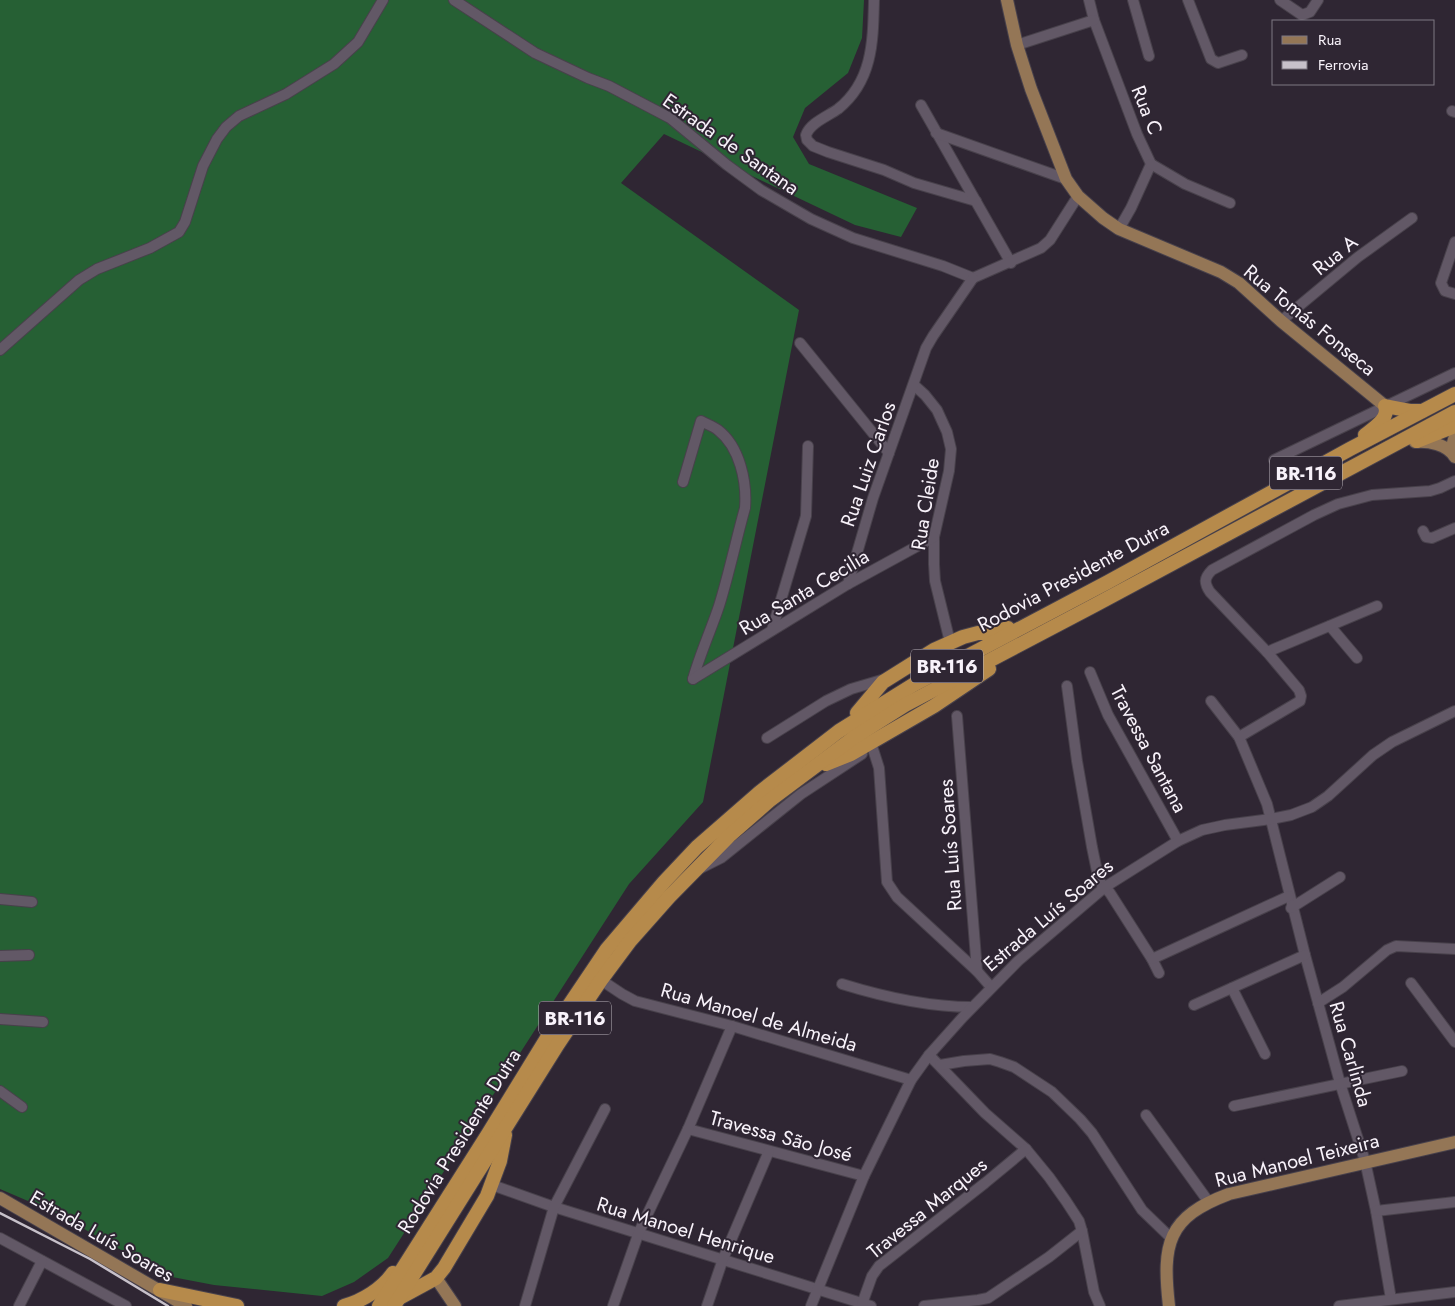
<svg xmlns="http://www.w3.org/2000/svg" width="1455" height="1306" viewBox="0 0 1455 1306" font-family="Jost,sans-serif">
	<rect width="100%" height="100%" fill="#2f2633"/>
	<path fill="#266034" d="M0,0H864L862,38L848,73L805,108L793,137L809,164L917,208L901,237L855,225L664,134L621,183L799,310L703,802L629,884L388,1258L354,1282L322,1296L214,1285L167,1276L56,1213L0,1189Z"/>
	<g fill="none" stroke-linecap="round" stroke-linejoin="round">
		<g stroke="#48414b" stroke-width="12">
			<g id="minor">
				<path d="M454,0L535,53L588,78L609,86L670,118L727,165L761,190L811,219L853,238L943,266L973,278"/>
				<path d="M874,0C873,41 873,81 838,109C828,116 810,123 806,135L807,140L813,146L828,152L884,170L914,183L976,201"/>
				<path d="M1089,0L1094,20L1137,134L1151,164L1131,208L1119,229"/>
				<path d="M1133,0L1149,56"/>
				<path d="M1188,0L1211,59L1218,63L1242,55"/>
				<path d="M1280,0L1302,15L1310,12L1318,0"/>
				<path d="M1017,45L1094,20"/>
				<path d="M921,105L1011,263"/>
				<path d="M1452,111L1455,112"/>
				<path d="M936,133L1066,179"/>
				<path d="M1151,164L1185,184L1230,203"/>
				<path d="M1455,242L1441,283L1445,291L1455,294"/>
				<path d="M973,278L1041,248L1050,240L1078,196"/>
				<path d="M1281,321L1358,257L1412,218"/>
				<path d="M800,343L889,453"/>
				<path d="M0,350L79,280L97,269L150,248L179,232L185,222L203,166L217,139L226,127L239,116L286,94L334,64L358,42L383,0"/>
				<path d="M914,385L925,395L937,410L947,432L951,449L949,471L934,537V564L935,581L950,642"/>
				<path d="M1274,460L1455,373"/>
				<path d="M683,482L701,421C706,424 713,426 718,430C740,447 747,482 745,508C736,540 729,574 719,606C711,630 700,654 693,679"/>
				<path d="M1423,531L1426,537L1432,538L1455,528"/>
				<path d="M848,584L873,498L926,348L933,336L973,278"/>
				<path d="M1330,626L1357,658"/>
				<path d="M772,630L806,516L808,446"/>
				<path d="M1267,652L1377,606"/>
				<path d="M1090,672L1108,715L1178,841"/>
				<path d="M693,679L848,584L934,537"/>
				<path d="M1067,686L1077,761L1092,847L1099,881L1110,893L1152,959L1159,973"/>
				<path d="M1211,701L1239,737L1267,804L1305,955L1340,1083L1365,1161L1376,1211L1391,1299"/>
				<path d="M957,716L977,971"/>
				<path d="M1239,737L1300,701L1301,696L1299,690L1267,652L1210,592C1204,583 1204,578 1212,570L1314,515L1338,504L1372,495L1430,491L1440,488L1455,481"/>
				<path d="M767,738L826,701L851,689L885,679"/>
				<path d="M872,746L879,768L887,882L897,897L977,971L991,987"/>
				<path d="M699,869L721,858L801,794L862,754"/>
				<path d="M0,899L32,902"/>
				<path d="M1291,908L1340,877"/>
				<path d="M0,956L29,955"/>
				<path d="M1152,959L1289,896"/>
				<path d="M601,980L622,994L635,1001L732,1026L911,1080"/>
				<path d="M1411,983L1455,1042"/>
				<path d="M842,984C884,997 928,1007 972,1007"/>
				<path d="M1232,988L1265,1054"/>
				<path d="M1318,1003L1343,987L1387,950L1396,946L1455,949"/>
				<path d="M1194,1005L1305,955"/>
				<path d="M0,1019L43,1022"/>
				<path d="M929,1055L985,1113L1026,1149L1049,1177L1066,1201L1079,1221L1082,1231L1094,1292L1100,1306"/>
				<path d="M940,1065L964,1061L990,1059L1000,1062L1014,1067L1052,1092L1080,1119L1092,1133L1142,1210L1171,1238"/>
				<path d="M0,1091L22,1107"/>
				<path d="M1234,1106L1402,1071"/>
				<path d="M1146,1115L1208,1201"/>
				<path d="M688,1129L864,1176"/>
				<path d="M492,1185L554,1207L871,1306"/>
				<path d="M1376,1211L1455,1202"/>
				<path d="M0,1238L126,1306"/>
				<path d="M862,1304L872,1276L879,1266L985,1183L1026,1149"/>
				<path d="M19,1306L42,1261"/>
				<path d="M525,1306L554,1207L605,1109"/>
				<path d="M613,1306L639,1232L688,1129L732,1026"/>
				<path d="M707,1306L723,1259L769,1151"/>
				<path d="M811,1306L864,1176L911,1080L929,1055L963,1017L1018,961L1105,887L1178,841L1202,830L1225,825L1271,819L1291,815L1312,807L1328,796L1373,755L1392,742L1455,711"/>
				<path d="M924,1306L978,1300L988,1298L1049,1257L1082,1231"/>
				<path d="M1339,1306L1455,1292"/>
			</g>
		</g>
		<g stroke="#48414b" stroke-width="14">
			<g id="major">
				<path d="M1007,0L1017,45L1031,89L1066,179L1078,196L1103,218L1119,229L1221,272L1239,283L1281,321L1385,406"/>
				<path d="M1415,442C1429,441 1447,444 1455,457"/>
				<path d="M1453,453V443L1455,436"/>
				<path d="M0,1198L186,1306"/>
				<path d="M436,1278L455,1306"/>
				<path d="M1169,1306C1162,1244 1167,1217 1229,1194L1455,1142"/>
			</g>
		</g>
		<g stroke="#48414b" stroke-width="16">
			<g id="highway">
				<path d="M1365,435C1374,428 1390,418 1385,406L1411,411H1422"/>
				<path d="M1417,441L1455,426"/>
				<path d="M857,713L883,682L934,650L963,637L978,633H993L1008,628"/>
				<path d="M826,764L851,754L934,706L989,669"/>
				<path d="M160,1290L237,1306"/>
				<path d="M401,1297L436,1278L444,1268L487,1196L500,1161L505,1135"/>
				<path d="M344,1306C362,1301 382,1289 393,1273"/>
				<path d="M379,1306L488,1134L547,1038L607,949L664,882L697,847L760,792L839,731L913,685L1108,582L1350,449L1455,394"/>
				<path d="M394,1306L558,1044L601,980L630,941L669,897L729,836L769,801L853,738L905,705L1095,605L1455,412"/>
			</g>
		</g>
		<use href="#minor" stroke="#625866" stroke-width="10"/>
		<use href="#major" stroke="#947656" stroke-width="12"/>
		<use href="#highway" stroke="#b68a4b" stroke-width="14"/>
		<path stroke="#c7c1ca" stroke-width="2.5" d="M0,1213L90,1259L168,1306"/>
	</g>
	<g text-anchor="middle" stroke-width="4" stroke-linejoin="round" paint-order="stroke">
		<g fill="#2f2633" stroke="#bcb5be" stroke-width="1">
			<rect x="1270" y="456.5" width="72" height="33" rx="4"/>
			<rect x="911" y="649.5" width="72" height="33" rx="4"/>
			<rect x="539" y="1001.5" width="72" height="33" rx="4"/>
		</g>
		<g font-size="19" font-weight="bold" fill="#f8f2fa">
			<text x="1306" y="480">BR-116</text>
			<text x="947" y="673">BR-116</text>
			<text x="575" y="1025">BR-116</text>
		</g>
		<g font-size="20" fill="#f8f2fa" stroke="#2f2633">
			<text transform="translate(1147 110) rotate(68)" y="7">Rua C</text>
			<text transform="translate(731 144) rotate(35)" y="7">Estrada de Santana</text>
			<text transform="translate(1335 255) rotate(-39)" y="7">Rua A</text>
			<text transform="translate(1310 320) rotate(39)" y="7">Rua Tomás Fonseca</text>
			<text transform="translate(868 464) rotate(-71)" y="7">Rua Luiz Carlos</text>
			<text transform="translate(925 504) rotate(-81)" y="7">Rua Cleide</text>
			<text transform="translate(1073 576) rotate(-28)" y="7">Rodovia Presidente Dutra</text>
			<text transform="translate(804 592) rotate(-31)" y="7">Rua Santa Cecilia</text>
			<text transform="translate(1149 749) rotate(62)" y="7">Travessa Santana</text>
			<text transform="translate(950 845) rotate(-94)" y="7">Rua Luís Soares</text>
			<text transform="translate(1048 915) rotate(-40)" y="7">Estrada Luís Soares</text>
			<text transform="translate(759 1017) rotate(16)" y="7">Rua Manoel de Almeida</text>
			<text transform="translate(1351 1054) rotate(74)" y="7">Rua Carlinda</text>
			<text transform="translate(781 1136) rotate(15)" y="7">Travessa São José</text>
			<text transform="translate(459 1141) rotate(-58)" y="7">Rodovia Presidente Dutra</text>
			<text transform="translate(1297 1160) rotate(-14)" y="7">Rua Manoel Teixeira</text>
			<text transform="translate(927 1208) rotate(-39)" y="7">Travessa Marques</text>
			<text transform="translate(686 1230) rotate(17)" y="7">Rua Manoel Henrique</text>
			<text transform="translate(102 1236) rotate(30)" y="7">Estrada Luís Soares</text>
		</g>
	</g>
	<rect x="1272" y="20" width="162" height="65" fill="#2f2633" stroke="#7f7883"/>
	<rect x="1282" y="36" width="25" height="8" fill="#947656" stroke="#7f7883"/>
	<text x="1318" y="45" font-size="15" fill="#f8f2fa">Rua</text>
	<rect x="1282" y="61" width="25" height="8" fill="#c7c1ca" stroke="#7f7883"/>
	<text x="1318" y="70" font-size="15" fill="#f8f2fa">Ferrovia</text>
</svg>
